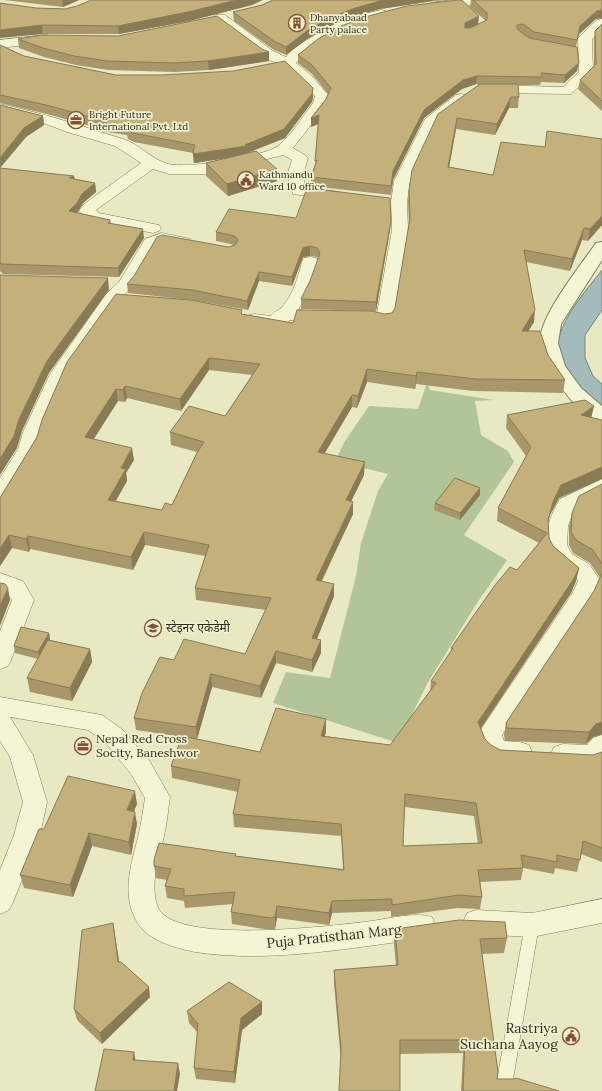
<svg xmlns="http://www.w3.org/2000/svg" width="602" height="1091" viewBox="0 0 602 1091" font-family="Lora,'Noto Sans Devanagari',serif">
	<rect width="100%" height="100%" fill="#e8e9c2"/>
	<path fill="#b1c597" d="M427,383L430,390L494,400L475,401L481,435L508,451L514,462L464,535L507,560L477,603L427,684L398,743L273,703L286,672L330,678L356,576L361,543L378,491L388,474L335,461L345,441L369,406L418,409Z"/>
	<path fill="#a4bbbc" stroke="#6c8689" d="M602,270V310L585,335V358L593,376L602,384V409C584,394 559,372 558,347C557,323 588,288 602,270Z"/>
	<g fill="none" stroke-linecap="round" stroke-linejoin="round">
		<g stroke="#817b5b" stroke-width="1">
			<path id="service" d="M532,919L537,921L539,925L511,1091H495L525,925L527,921Z"/>
		</g>
		<g stroke="#817b5b" stroke-width="1">
			<g id="minor">
				<path d="M452,0H487L481,4L435,10L429,6L431,3Z"/>
				<path d="M381,10L386,11L387,14L386,17L349,26L304,54L296,63L311,75L329,96L325,107L293,148L305,155L308,158L303,175L305,187L340,192L342,195L340,198L334,200L293,194L287,175L292,160L283,155L209,174H169L153,169L96,210L99,213L159,225L161,228L159,231L153,233L88,220L79,211L84,204L141,163L115,146L67,132L38,121L0,112V104C42,113 82,126 123,139C139,144 151,159 168,164C187,169 262,157 278,146C292,135 302,117 313,103L315,96L301,81L283,66L263,57L215,21L214,18L215,15H225L273,51L286,57L294,48L339,20Z"/>
				<path d="M602,19V30L592,39L593,73L571,94L490,93L485,92L483,89L485,86L490,85L563,87L579,72L578,38L597,20Z"/>
				<path d="M46,35L51,36L53,39L51,42L0,48V40Z"/>
				<path d="M461,94L466,95L468,98L436,124L410,181L407,202L408,230L393,320L390,324C385,325 361,323 355,322L352,318L355,314L377,313L392,230L391,202L394,181L425,119L456,95Z"/>
				<path d="M162,233L190,239L192,242L190,245C178,248 168,241 157,245L134,284L118,302L68,374L43,432L38,449L7,499L0,501V478L18,449L23,432L50,374L106,294L119,282L145,239Z"/>
				<path d="M310,257L316,258L318,262C314,280 308,295 298,310L329,312L332,316L329,320L323,321L289,320L287,327L281,328L249,323L246,319L249,315L255,314L271,316C274,311 279,311 283,306C293,294 298,277 302,262L304,258Z"/>
				<path d="M602,479V494L575,508L568,526L567,545L572,554L589,564L600,580L590,603L502,735L504,741L520,742L529,745L532,752L529,759C504,767 483,761 478,734L572,594L578,581C572,573 566,571 559,565C537,548 548,519 560,499Z"/>
				<path d="M0,573L23,581L34,600L11,660L8,666L0,669V631L12,600L7,593L0,590Z"/>
				<path d="M0,697L102,715L123,730L149,760L170,797C168,810 167,823 164,836C159,859 150,881 157,905C168,946 330,926 364,922C384,920 414,911 432,917L436,926L432,935C415,941 395,942 376,945C317,953 254,961 195,952C175,948 147,940 137,922C121,894 131,866 138,837C141,824 143,811 145,798L131,774L107,744L88,730L10,717L33,755L47,802L40,835L13,902L9,910L0,914V870L14,835L23,802L10,757L0,741Z"/>
				<path d="M602,735V760C586,767 571,766 554,761L551,754L554,747L563,744L587,745L593,738Z"/>
				<path d="M602,899V923L532,937L476,934L467,931L463,922L467,913L476,910L532,913Z"/>
			</g>
		</g>
		<g stroke="#817b5b" stroke-width="2">
			<path id="tertiary" d="M602,242V260L561,324L558,343L565,366L581,388L602,406V422C586,418 570,400 561,387C551,374 542,361 540,344C537,319 581,265 596,243Z"/>
		</g>
		<use href="#service" fill="#f4f5d4" fill-rule="evenodd"/>
		<use href="#minor" fill="#f4f5d4" fill-rule="evenodd"/>
		<use href="#tertiary" fill="#f4f5d4" fill-rule="evenodd"/>
	</g>
	<g fill="#a8976a" fill-rule="evenodd">
		<path d="M4,0H79L63,7Z"/>
		<path d="M273,0H452L433,1L380,9L355,16L330,26L307,39L286,55L274,50L234,21L233,12L262,5Z"/>
		<path d="M471,0H602L596,19L579,34L576,46L577,71L564,83L541,82L540,85H518L519,97L518,108H509L495,135L456,129L449,167L493,175L545,147L547,131L602,225L588,241L582,240L570,271L526,262L534,322L528,331L548,355L565,380L563,393L473,391L416,384L415,389L367,382L357,408L352,407L325,453L364,475L351,501L353,502V514L322,581L334,596L317,639L321,653L312,672L276,663L261,698L212,687L197,739L192,738L260,752L326,732L325,736L390,745L430,692L431,681L451,651V648L517,570L539,543L497,521L498,508L526,456L506,428L507,415L585,400L559,498L550,515L548,523L549,538L553,546L579,568L576,581L571,593L481,728L485,739L491,745L500,750L593,755L602,752V862L581,854L577,872L555,868L554,874L523,868L521,880L480,882L482,897L480,909L457,908L391,917V911L332,913L329,925L277,918L275,929L271,930L232,924L231,912L233,904L185,908L184,901L167,898L165,886L167,880L156,878L154,866L236,856L343,869L341,836L234,827L233,814L238,792L172,778L171,766L182,737L136,730L134,718L174,660L245,654L266,610L196,600L195,588L205,556L145,545L133,570L30,549L29,552L12,548L0,566V498L37,437L42,420L242,314L293,323L384,314L392,313L395,308L409,224L408,202L409,190L479,85L476,84L462,89L424,118L393,180L391,195L311,186V177L315,166L318,124L311,127L326,99L328,94L312,74L298,63V55L479,24L486,21L470,7ZM209,370L252,375L225,416L170,432L171,445L197,452L172,505L162,510L116,501L127,481L126,473L134,460L94,439L118,401L125,402L127,398L181,411ZM405,807L474,816L478,844L403,846Z"/>
		<path d="M252,5L189,21L119,34H43L36,8L65,9Z"/>
		<path d="M602,24V111L578,89L580,80L594,66V40L595,31Z"/>
		<path d="M18,39L269,61L209,70L175,72L108,70L76,65L44,57L19,48Z"/>
		<path d="M0,45L24,56L116,75L313,96L312,102L285,138L247,153L277,169V181L228,196L206,176V163L228,158L194,163L193,153L134,142L128,139L127,135L101,131V129L47,114L0,103Z"/>
		<path d="M0,105L43,116L44,125L26,137L0,168L75,179L95,183L96,192L83,203L77,213L110,220L111,223L144,238L119,277L3,274L0,271Z"/>
		<path d="M296,218L390,230L376,311L301,309V299L310,281L318,259L317,257L310,256L303,257L292,286L259,281L248,310L192,300L128,293L127,284L235,245L216,241V232Z"/>
		<path d="M602,484V734L593,737L586,744L505,741L504,735L506,723L594,591L600,578L590,563L573,553L569,545V526L572,513Z"/>
		<path d="M480,495L460,520L434,510L435,503Z"/>
		<path d="M49,633L50,640L90,649L92,662L72,701L30,692L27,678L38,659L15,653L14,646Z"/>
		<path d="M137,804L134,811L137,824L131,855L92,846L73,897L24,888L20,875L44,829Z"/>
		<path d="M113,923L119,962L150,997L102,1044L77,1020L74,1009Z"/>
		<path d="M395,929L507,938L504,953L482,954L497,1079L559,1091H461L463,1053L400,1054L341,1062L334,984V970L396,966L394,944Z"/>
		<path d="M262,1002V1014L242,1030L235,1083L196,1079L194,1068L198,1033L189,1023L187,1011Z"/>
	</g>
	<g fill="#887b56">
		<path d="M62,0H79L63,7Z"/>
		<path d="M237,0H263L252,5L189,21L119,34L118,26Z"/>
		<path d="M381,0H433V1L380,9L355,16L330,26L307,39L286,55V47L307,31L330,18L355,8Z"/>
		<path d="M602,10V18L596,19L579,34L575,48L577,40L580,26L597,11Z"/>
		<path d="M479,16L478,25L464,32L465,23Z"/>
		<path d="M42,25L43,34L0,38V30Z"/>
		<path d="M269,52V61L209,70L208,61Z"/>
		<path d="M579,63L577,71L564,83L565,75Z"/>
		<path d="M477,76L476,84L462,89L424,118L393,180L391,195L393,171L424,110L463,80Z"/>
		<path d="M313,88V96L312,102L285,138L247,153V155L194,163L193,154L245,145Z"/>
		<path d="M511,97L509,108L495,135L497,124Z"/>
		<path d="M319,115L318,124L311,127V118Z"/>
		<path d="M43,116L44,125L26,137L0,168V158L24,128Z"/>
		<path d="M457,118L456,129L447,179L448,167Z"/>
		<path d="M277,169V181L228,196L227,184Z"/>
		<path d="M74,176L76,185L69,178Z"/>
		<path d="M95,183L96,192L83,203L78,212L70,220L69,211L82,194Z"/>
		<path d="M602,216V225L588,241L590,229Z"/>
		<path d="M391,221L390,230L376,311V302Z"/>
		<path d="M584,228L582,240L570,271L572,259Z"/>
		<path d="M143,229L144,238L119,277L118,268Z"/>
		<path d="M310,246V256L303,257L292,286V277L303,248Z"/>
		<path d="M259,272V281L248,310L247,301Z"/>
		<path d="M108,278L109,290L49,373L22,431L17,448L0,475V459L47,361Z"/>
		<path d="M535,310L534,322L520,344L522,331Z"/>
		<path d="M209,358V370L181,411L180,399Z"/>
		<path d="M367,369V382L357,408L358,396Z"/>
		<path d="M417,372L416,384L415,389L416,376Z"/>
		<path d="M125,386L127,398L125,402L123,390Z"/>
		<path d="M116,389L118,401L87,449L85,437Z"/>
		<path d="M352,395V407L318,464V452Z"/>
		<path d="M594,406L591,419L581,415Z"/>
		<path d="M132,448L134,460L126,473L127,481L109,512L108,500L121,468Z"/>
		<path d="M365,462L364,475L346,512V500Z"/>
		<path d="M602,467V479L559,498L550,515L545,533L548,520L553,502L561,485Z"/>
		<path d="M480,488V495L460,520V513Z"/>
		<path d="M353,502V514L316,592V580Z"/>
		<path d="M144,532L145,545L133,570L131,557Z"/>
		<path d="M9,535L12,548L0,566V549Z"/>
		<path d="M28,536L30,549L29,552L26,539Z"/>
		<path d="M579,568L576,581L571,593L477,734L478,722Z"/>
		<path d="M334,584V596L312,651V638Z"/>
		<path d="M8,588L10,600L0,626V606Z"/>
		<path d="M49,633L50,640L40,659L38,652Z"/>
		<path d="M321,640V653L312,672V660Z"/>
		<path d="M90,649L92,662L72,701L70,688Z"/>
		<path d="M276,651V663L261,698L260,686Z"/>
		<path d="M211,674L212,687L197,739L196,727Z"/>
		<path d="M326,719V732L321,748V736Z"/>
		<path d="M602,722V734L593,737L586,744L589,732L596,724Z"/>
		<path d="M135,791L137,804L129,823L127,810Z"/>
		<path d="M135,812L137,824L131,855L129,842Z"/>
		<path d="M89,833L92,846L73,897L70,885Z"/>
		<path d="M332,901V913L329,925V913Z"/>
		<path d="M277,906V918L275,929V917Z"/>
		<path d="M113,923L115,935L121,973L118,962Z"/>
		<path d="M149,987L150,997L102,1044L100,1033Z"/>
		<path d="M262,1002V1014L242,1030L235,1083L234,1072L241,1018Z"/>
		<path d="M134,1052L136,1063L133,1060Z"/>
		<path d="M178,1063L180,1074L177,1091H174Z"/>
	</g>
	<g fill="#c3b07b" stroke="#887b56" fill-rule="evenodd">
		<path d="M90,0H237L188,12L118,26L42,25L0,30V3L36,8L65,9L77,6L89,1Z"/>
		<path d="M273,0H384L355,8L330,18L307,31L286,47L274,41L233,12L262,5Z"/>
		<path d="M458,0H462L479,16L465,23V28H470L487,20V13L473,0H602V10L597,11L580,26L577,40L534,32L523,24L517,25V29L529,38L577,47L579,63L565,75L541,73L542,77L477,76L463,80L424,110L393,171L391,186L311,177L317,160L315,161L319,115L311,118L326,99L331,88L312,65L298,55L318,39L339,27L361,18L407,6Z"/>
		<path d="M217,16L262,49L269,52L208,61L175,63L107,61L74,56L43,48L18,39L42,35L118,36Z"/>
		<path d="M602,24V101L580,80L596,64L595,31Z"/>
		<path d="M0,45L24,56L116,75H161L233,71L285,61L313,88L312,94L284,129L245,145L247,146L193,154L195,145L133,133L127,130L133,128L100,122L101,120L46,105L0,95Z"/>
		<path d="M480,84H518L519,97H511L497,124L457,118L448,167L493,175L501,142L545,147L547,131L602,139V216L590,229L584,228L572,259L524,250L535,310L522,331H540L548,355L565,380L475,379L417,372L416,376L367,369L358,396L352,395L318,452L365,462L346,500L353,502L316,580L334,584L312,638L321,640L312,660L276,651L260,686L211,674L196,727L134,718L142,693L160,657L174,660L184,639L245,654L271,598L195,588L209,545L144,532L131,557L28,536L26,539L9,535L0,549V498L37,437L42,420L67,362L116,294L191,300L242,310L241,314L293,323L297,310L372,311L384,314L392,313L395,308L410,218L409,190L412,170L438,114ZM209,358L260,364L225,416L189,406L170,432L204,442L197,453L172,505L165,503L162,510L108,500L126,469L121,468L132,448L85,437L116,389L123,390L125,386L180,399Z"/>
		<path d="M0,105L43,116L24,128L0,158Z"/>
		<path d="M256,151L277,169L227,184L206,163Z"/>
		<path d="M0,168L74,176L69,178L95,183L82,194L77,203L69,211L110,220L108,223L143,229L118,268L1,264L0,263Z"/>
		<path d="M307,188L390,198L391,221L376,302L301,299L310,281L320,253L317,248L310,246L303,248L292,277L259,272L247,301L192,290L127,284L134,276L157,237L162,235L228,247L235,245L238,240L235,236L216,232L229,209L296,218Z"/>
		<path d="M0,275L108,278L47,361L19,419L14,436L0,459Z"/>
		<path d="M585,400L594,406L581,415L602,420V467L561,485L553,502L548,520L549,538L553,546L579,568L573,580L478,722L485,739L491,745L500,750L593,755L602,752V848L583,841L580,860L557,855V862L521,855L523,868L478,870L482,897L459,895L392,905V899L332,901L329,913L277,906L275,917L270,918L231,912L235,892L184,896V889L165,886L171,869L154,866V860L159,843L236,854L235,856L344,870L341,824L233,814L240,780L171,766L182,736L260,752L276,708L326,719L321,736L390,745L436,683L431,681L453,648H451L495,585L510,567L517,570L547,533L498,508L531,447L507,415ZM405,794L476,803L482,843L403,846Z"/>
		<path d="M455,478L480,488L460,513L435,503Z"/>
		<path d="M602,484V564L593,550L576,540L571,532L572,513L579,496Z"/>
		<path d="M602,573V722L596,724L589,732L507,728L506,723L594,591Z"/>
		<path d="M0,583L5,584L8,588L0,606Z"/>
		<path d="M21,627L49,633L38,652L14,646Z"/>
		<path d="M48,640L90,649L70,688L27,678Z"/>
		<path d="M68,776L135,791L127,810L135,812L129,842L89,833L70,885L20,875L39,829H44Z"/>
		<path d="M459,920L505,922L507,938L480,939L498,1072L497,1079H514L516,1078L559,1091H463L465,1040H400V1091H339L341,1049L334,970L398,965L395,929Z"/>
		<path d="M113,923L118,962H121L149,987L100,1033L74,1009L82,930Z"/>
		<path d="M229,982L262,1002L241,1018L234,1072L194,1068L198,1024L187,1011Z"/>
		<path d="M104,1049L134,1052L133,1060L178,1063L174,1091H95Z"/>
	</g>
	<defs>
		<g id="building-ring" transform="scale(0.9)"><circle r="9.5" fill="#f0f1d1" stroke="#894d31" stroke-width="1.5"/><path d="M-4-6H4V6H1V3H-1V6H-4ZM-2.5-4.3h1.7v1.8h-1.7ZM.8-4.3h1.7v1.8H.8ZM-2.5-1h1.7V.8h-1.7ZM.8-1h1.7V.8H.8Z" fill="#894d31"/></g>
		<g id="office-ring" transform="scale(0.9)"><circle r="9.5" fill="#f0f1d1" stroke="#894d31" stroke-width="1.5"/><path d="M-6-3h4V-5.5h4V-3h4V5H-6ZM-1-4.5V-3h2v-1.5ZM-6 0V1H6V0Z" fill="#894d31"/></g>
		<g id="civic-ring" transform="scale(0.9)"><circle r="9.5" fill="#f0f1d1" stroke="#894d31" stroke-width="1.5"/><path d="M-.6-6.5H3V-4.5H.6V-3L4-1V1h2V6H-6V1h2V-1L-.6-3ZM-1.2 2.5V6h2.4V2.5Z" fill="#894d31"/></g>
		<g id="school-ring" transform="scale(0.9)"><circle r="9.5" fill="#f0f1d1" stroke="#894d31" stroke-width="1.5"/><path d="M0-5L7-2L0 1L-7-2ZM-4 1L0 2.5L4 1V4Q0 6-4 4Z" fill="#894d31"/></g>
	</defs>
	<g fill-rule="evenodd">
		<use href="#building-ring" x="297" y="23"/>
		<use href="#office-ring" x="76" y="120"/>
		<use href="#civic-ring" x="246" y="180"/>
		<use href="#school-ring" x="153" y="628"/>
		<use href="#office-ring" x="83" y="746"/>
		<use href="#civic-ring" x="571" y="1036"/>
	</g>
	<g text-anchor="middle" stroke-width="3.5" stroke-linejoin="round" paint-order="stroke">
		<g font-size="10" fill="#322e1e" stroke="#f0f1d1" text-anchor="start">
			<text x="310" y="21">Dhanyabaad<tspan x="310" dy="12">Party palace</tspan></text>
			<text x="89" y="118">Bright Future<tspan x="89" dy="12">International Pvt. Ltd</tspan></text>
			<text x="259" y="178">Kathmandu<tspan x="259" dy="12">Ward 10 office</tspan></text>
		</g>
		<g font-size="12" fill="#322e1e" stroke="#f0f1d1" text-anchor="start">
			<text x="166" y="632">स्टेइनर एकेडेमी</text>
			<text x="96" y="743">Nepal Red Cross<tspan x="96" dy="14">Socity, Baneshwor</tspan></text>
		</g>
		<g font-size="14" fill="#322e1e" stroke="#f0f1d1">
			<text transform="translate(334 936) rotate(-6)" y="5">Puja Pratisthan Marg</text>
		</g>
		<g font-size="14" fill="#322e1e" stroke="#f0f1d1" text-anchor="end">
			<text x="558" y="1033">Rastriya<tspan x="558" dy="16">Suchana Aayog</tspan></text>
		</g>
	</g>
</svg>
